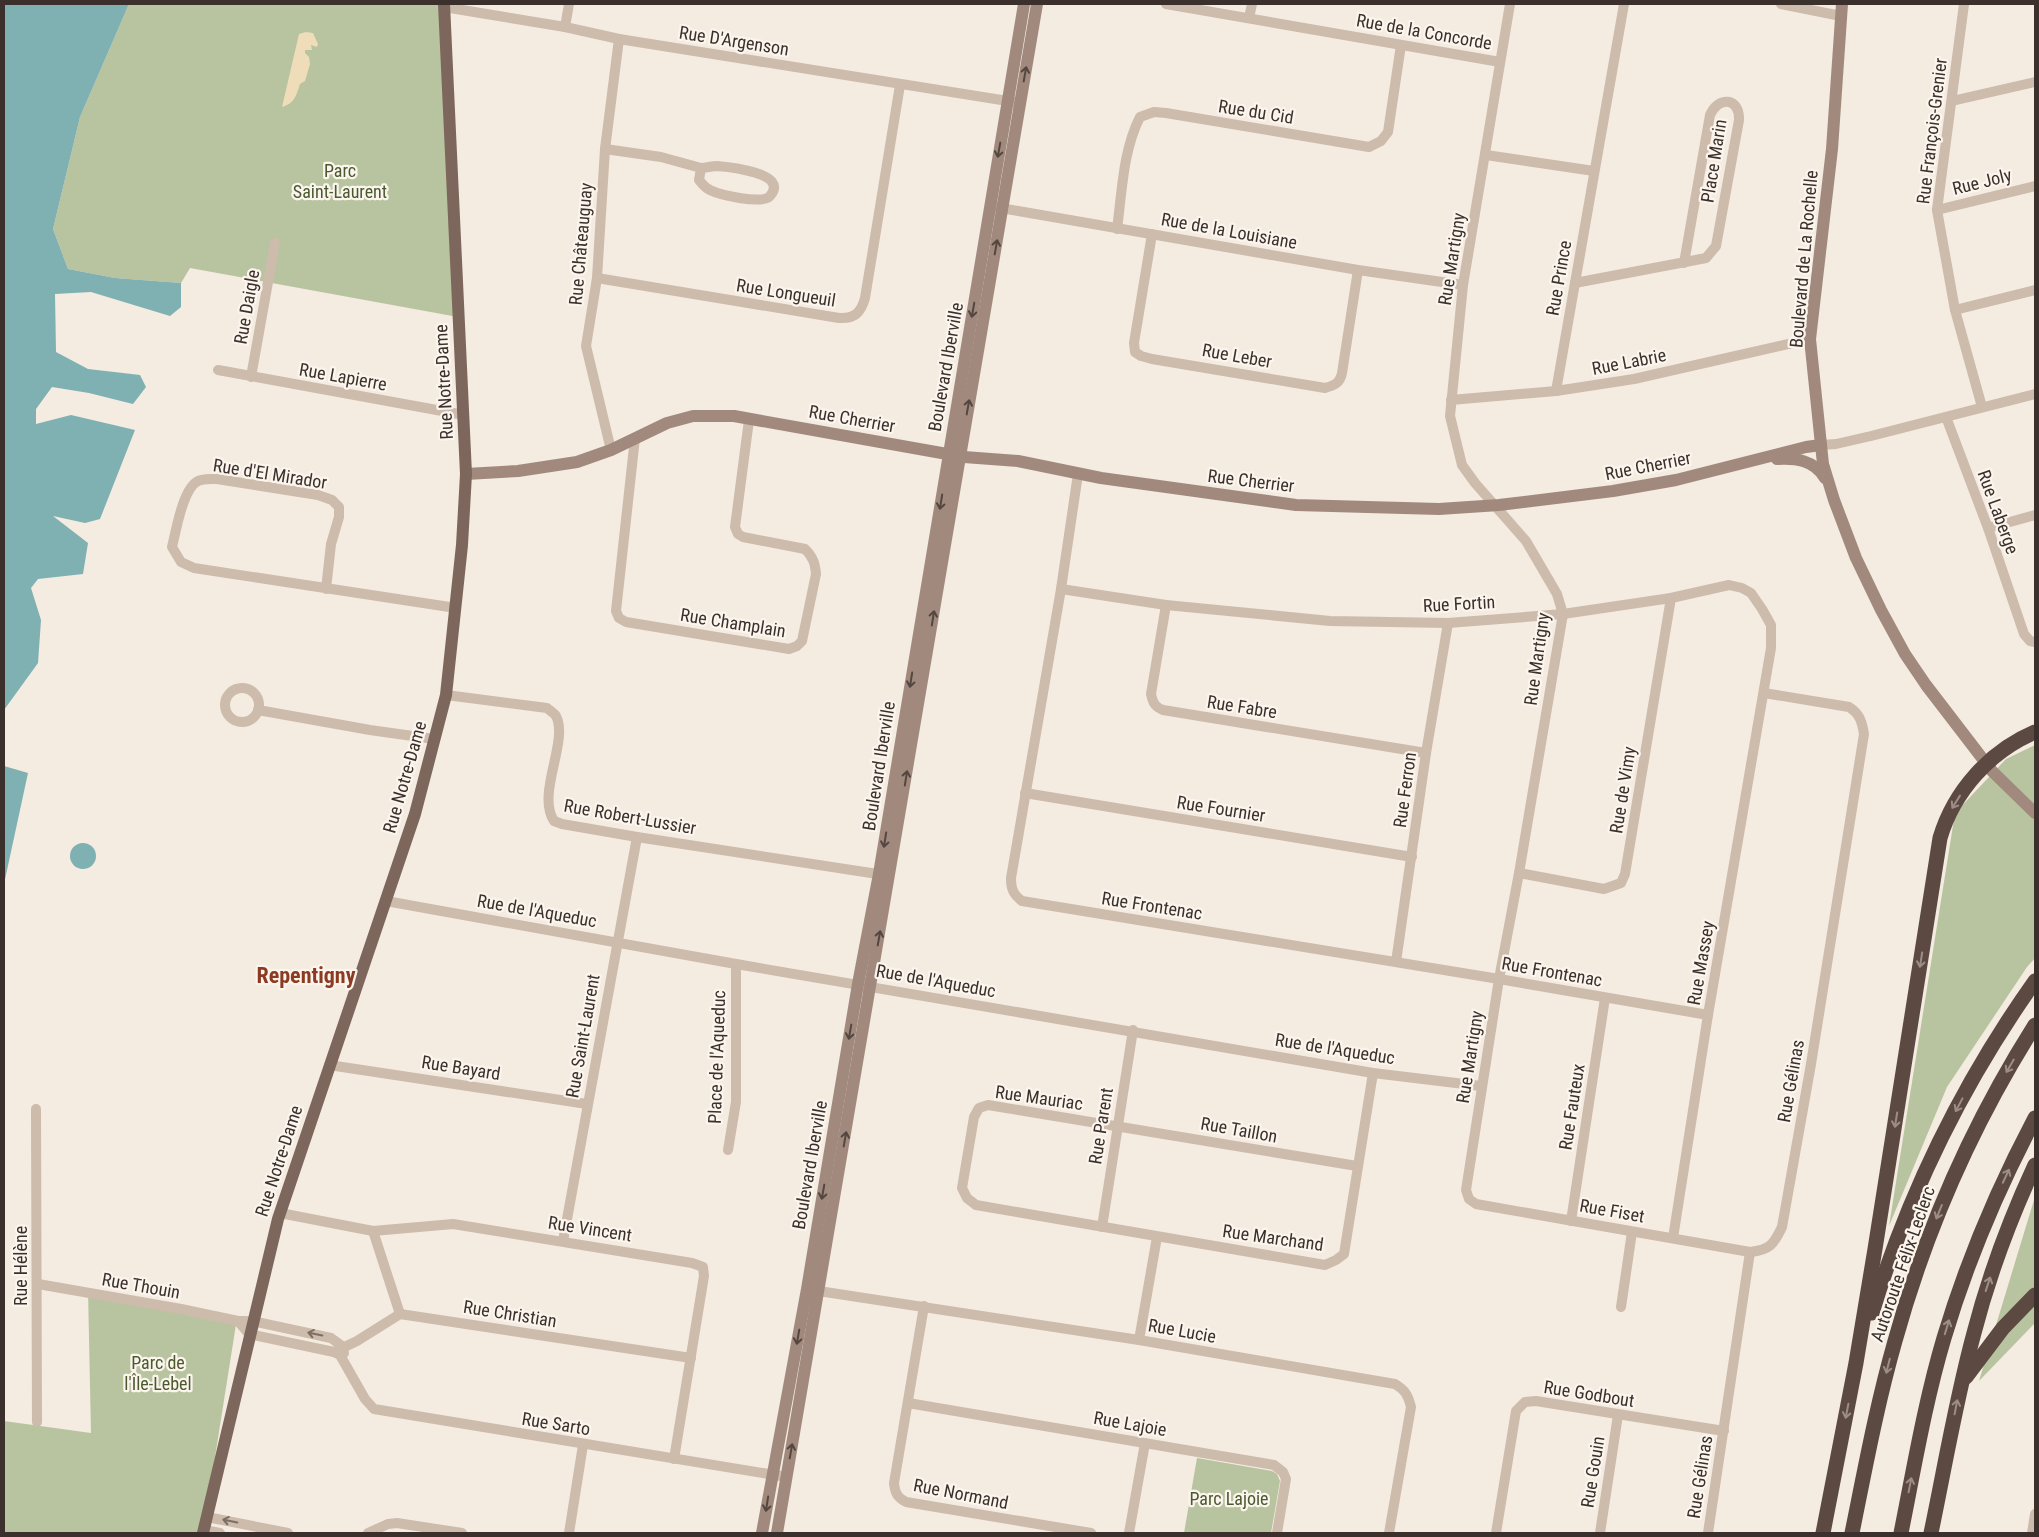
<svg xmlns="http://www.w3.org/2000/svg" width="2039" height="1537" viewBox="0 0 2039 1537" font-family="'Roboto Condensed',sans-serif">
	<rect width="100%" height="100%" fill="#f4ebe1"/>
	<g fill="#b8c4a0">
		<path d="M129,4H444L458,317L190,268L181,283L115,278L68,269L53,229L80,117Z"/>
		<path d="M2035,745V958L2027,967L1947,1087L1889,1226L1955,813L2006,759Z"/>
		<path d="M2035,1198V1323L1979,1381L2034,1200Z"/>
		<path d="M88,1290L237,1318L203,1533H4V1421L91,1433Z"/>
		<path d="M1197,1458L1272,1471L1277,1474L1280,1481L1271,1533H1184Z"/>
	</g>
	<path fill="#efdcb8" d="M306,32L313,33L318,44L317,47L311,45L312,50H305V53L309,57L310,64L305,81L300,84C296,96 295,103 282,107L299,34Z"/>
	<g fill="#7fb0b2">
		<path d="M4,4H129L80,117L53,229L68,269L115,278L181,283V307L170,316L91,292L55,294L56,352L88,369L140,375L146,387L133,404L89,393L52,387L36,409V424L71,415L135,430L100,519L85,523L53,516L88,543L83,574L38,579L31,588L41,620L38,663L4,710Z"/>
		<path d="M4,766L28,773L4,884Z"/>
		<circle cx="83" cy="856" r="13"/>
	</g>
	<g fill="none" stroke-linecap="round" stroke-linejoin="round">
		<g stroke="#cdbbac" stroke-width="10">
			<path d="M1166,4L1500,62"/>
			<path d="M1510,4L1463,285L1450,416L1462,465L1475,483L1526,541L1557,594L1563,614L1519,873L1499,979L1466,1190L1469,1199L1476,1204L1750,1252C1770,1250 1774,1244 1782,1227L1811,1064L1864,734C1862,722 1860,714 1849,707L1764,693"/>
			<path d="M1781,4L1841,16"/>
			<path d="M1964,4L1937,210L1955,310L1982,407"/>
			<path d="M444,7L565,27L619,39L1014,102"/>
			<path d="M1249,18L1252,4"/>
			<path d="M565,27L569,4"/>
			<path d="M1952,101L2035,82"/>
			<path d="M605,149L661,157L701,168L699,180C703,185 705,188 710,190C720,195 763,205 770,196C790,173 729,167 717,166C712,166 706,168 701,168"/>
			<path d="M1486,155L1594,171"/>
			<path d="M995,207L1358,270L1463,285"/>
			<path d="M1937,210L2035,186"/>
			<path d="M1117,229C1122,192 1123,150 1140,117L1154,112L1166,113L1369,147L1381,141L1388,132L1401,45"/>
			<path d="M1152,234L1134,343L1135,352L1141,356L1152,359L1325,388C1335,385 1340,383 1342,373L1358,270"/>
			<path d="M597,278L839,318C854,319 861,313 865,298L900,85"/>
			<path d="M1575,283L1706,258L1716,246L1739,120C1740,97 1718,96 1710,115L1684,263"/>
			<path d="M1955,310L2035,290"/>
			<path d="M218,370L464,415"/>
			<path d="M251,377L275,243"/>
			<path d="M1556,391L1624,4"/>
			<path d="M1451,400L1556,391L1634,379L1810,339"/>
			<path d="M1946,417L1988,528L2024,634L2030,641L2035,642"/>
			<path d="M635,438L616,611L619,618L626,622L789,649L797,646L802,641L816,574C815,563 813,557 805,549L743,537L738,534L735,527L749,420"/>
			<path d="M1821,445L1836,444L1871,436L2035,394"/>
			<path d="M611,450L586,346L597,278L605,149L619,39"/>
			<path d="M1078,474L1061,589L1011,878C1011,889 1013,894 1022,901L1499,979L1708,1015"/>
			<path d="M1988,528L2035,515"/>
			<path d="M326,589L331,544L339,517V507L332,500L318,495L217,479C210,479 204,478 198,481C183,488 176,531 172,547L181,562L194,568L456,608"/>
			<path d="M1061,589L1166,605L1330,621L1448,623L1563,614L1671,598L1729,585L1742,588L1751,593L1762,609L1771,625V648L1708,1015L1673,1238"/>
			<path d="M1166,605L1151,694C1153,703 1155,707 1163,710L1426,753"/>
			<circle cx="242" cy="705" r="17"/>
			<path d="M446,695L547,708C549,710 554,713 556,716C569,741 536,794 554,821L562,824L637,837L884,875"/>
			<path d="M258,710L370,730L434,739"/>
			<path d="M1025,793L1412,857"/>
			<path d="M1519,873L1604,889L1621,883L1625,874L1671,598"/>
			<path d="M386,901L736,964L1373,1073L1481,1086"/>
			<path d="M1396,962L1426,753L1448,623"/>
			<path d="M329,1065L587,1104"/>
			<path d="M36,1109L37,1422"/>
			<path d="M728,1150L736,1102V964"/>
			<path d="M1357,1166L988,1105L979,1108L974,1117L962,1188L967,1198L976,1205L1325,1265L1336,1260L1344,1254L1373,1073"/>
			<path d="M280,1213L373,1231L453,1224L692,1263L703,1267L704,1276L674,1459"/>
			<path d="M1571,1221L1605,998"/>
			<path d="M1102,1227L1133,1030"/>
			<path d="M373,1231L400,1314"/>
			<path d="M563,1241L637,837"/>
			<path d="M38,1284L181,1309L238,1321H252L331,1338L342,1346L344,1353"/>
			<path d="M812,1290L1139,1340L1395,1384C1405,1390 1408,1395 1411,1407L1389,1533"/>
			<path d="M924,1306L894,1483C895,1493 897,1497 906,1502L1091,1533"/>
			<path d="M1621,1307L1632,1232"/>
			<path d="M238,1321L249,1334L334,1352L340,1355L365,1399L374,1409L787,1477"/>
			<path d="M1139,1340L1157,1237"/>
			<path d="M334,1352L357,1341L400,1314L691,1358"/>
			<path d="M908,1403L1274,1465L1283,1472L1286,1479L1277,1533"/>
			<path d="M207,1517L288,1533"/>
			<path d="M204,1530L220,1533"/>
			<path d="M368,1533L388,1524L397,1523L462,1533"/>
			<path d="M569,1533L583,1445"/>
			<path d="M1129,1533L1145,1443"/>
			<path d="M1496,1533L1516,1411L1525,1402L1536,1401L1724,1431"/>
			<path d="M1600,1533L1618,1415"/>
			<path d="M1708,1533L1750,1252"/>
			<path d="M2032,1533L2035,1514"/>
		</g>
		<g stroke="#a18a7d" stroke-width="12">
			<path d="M1842,4L1832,149L1810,339L1823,464L1834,500L1856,558L1881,610L1905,654L1926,685L1992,771L2035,813"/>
			<path d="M1777,459C1796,458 1814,460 1825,478"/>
			<path d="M466,474L518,471L577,462L611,450L667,423L693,416H734L964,457L1018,461L1101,478L1296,505L1439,509L1499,505L1613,491L1676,480L1806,447L1821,445"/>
			<path d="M762,1533L807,1289L858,984L879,874L1024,4"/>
			<path d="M777,1533L1037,4"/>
		</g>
		<path stroke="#7d675c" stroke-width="12" d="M203,1533L278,1219L415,814L446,695L462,545L466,474L444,4"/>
		<g stroke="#5c4a42" stroke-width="15">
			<path d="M1872,1313C1908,1195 1964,1081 2035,981"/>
			<path d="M1966,1377L2003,1328L2035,1295"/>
			<path d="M1823,1533L1856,1363L1875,1249L1940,838C1954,791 1990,751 2035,732"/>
			<path d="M1852,1533C1865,1469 1877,1404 1895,1341C1926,1229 1973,1123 2035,1025"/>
			<path d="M1901,1533C1914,1468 1925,1402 1944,1338C1967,1261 1998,1188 2035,1118"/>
			<path d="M1931,1533C1945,1466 1956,1399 1974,1333C1989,1275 2010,1219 2035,1165"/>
		</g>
	</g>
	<defs><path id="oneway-shaft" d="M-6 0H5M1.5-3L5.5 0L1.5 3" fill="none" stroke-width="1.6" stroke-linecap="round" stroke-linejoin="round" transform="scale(1.25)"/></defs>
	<g stroke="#544640">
		<use href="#oneway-shaft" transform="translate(1025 74) rotate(-80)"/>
		<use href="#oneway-shaft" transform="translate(999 150) rotate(100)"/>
		<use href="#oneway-shaft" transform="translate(996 247) rotate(-80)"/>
		<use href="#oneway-shaft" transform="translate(973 310) rotate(100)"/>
		<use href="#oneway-shaft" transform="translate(968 407) rotate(-80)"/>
		<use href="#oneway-shaft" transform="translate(941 502) rotate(99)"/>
		<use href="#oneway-shaft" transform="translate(933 618) rotate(-81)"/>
		<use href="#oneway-shaft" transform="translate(911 680) rotate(99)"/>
		<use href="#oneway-shaft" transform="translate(906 778) rotate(-81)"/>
		<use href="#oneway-shaft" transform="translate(885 840) rotate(99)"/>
		<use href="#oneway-shaft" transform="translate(879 938) rotate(-80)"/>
		<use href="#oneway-shaft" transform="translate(850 1032) rotate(100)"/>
		<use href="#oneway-shaft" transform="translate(845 1139) rotate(-80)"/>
		<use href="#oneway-shaft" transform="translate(823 1192) rotate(100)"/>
		<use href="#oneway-shaft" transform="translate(798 1337) rotate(100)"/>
		<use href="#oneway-shaft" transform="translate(791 1451) rotate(-80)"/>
		<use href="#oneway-shaft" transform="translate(767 1504) rotate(99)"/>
	</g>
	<g stroke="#9c8e87">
		<use href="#oneway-shaft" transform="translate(1956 802) rotate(122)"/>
		<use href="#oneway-shaft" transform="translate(1921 960) rotate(99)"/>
		<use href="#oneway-shaft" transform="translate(2010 1066) rotate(120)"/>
		<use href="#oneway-shaft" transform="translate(1959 1105) rotate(118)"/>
		<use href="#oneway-shaft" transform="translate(1896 1120) rotate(99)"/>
		<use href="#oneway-shaft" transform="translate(2006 1176) rotate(-65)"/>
		<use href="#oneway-shaft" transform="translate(1939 1212) rotate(112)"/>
		<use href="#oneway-shaft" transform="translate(1988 1284) rotate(-72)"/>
		<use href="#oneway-shaft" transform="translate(1947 1327) rotate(-73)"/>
		<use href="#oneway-shaft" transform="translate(1888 1366) rotate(104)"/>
		<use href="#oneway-shaft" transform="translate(1956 1407) rotate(-79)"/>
		<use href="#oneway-shaft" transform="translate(1847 1411) rotate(101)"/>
		<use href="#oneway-shaft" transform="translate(1910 1485) rotate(-79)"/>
	</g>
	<g stroke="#7d6f65">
		<use href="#oneway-shaft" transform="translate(315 1334) rotate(-168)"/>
		<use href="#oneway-shaft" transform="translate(230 1521) rotate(-168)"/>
	</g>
	<g text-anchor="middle" stroke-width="4.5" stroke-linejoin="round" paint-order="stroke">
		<g font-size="18" fill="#3b302b" stroke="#fbf5ee">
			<text transform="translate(1424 32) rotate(10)" y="6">Rue de la Concorde</text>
			<text transform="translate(734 41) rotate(9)" y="6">Rue D'Argenson</text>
			<text transform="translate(1256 112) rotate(9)" y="6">Rue du Cid</text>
			<text transform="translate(1932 131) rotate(-83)" y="6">Rue François-Grenier</text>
			<text transform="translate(1714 161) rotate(-81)" y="6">Place Marin</text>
			<text transform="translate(1982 182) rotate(-14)" y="6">Rue Joly</text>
			<text transform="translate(1229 231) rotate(10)" y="6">Rue de la Louisiane</text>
			<text transform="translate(581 244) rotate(-85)" y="6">Rue Châteauguay</text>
			<text transform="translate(1452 259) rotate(-81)" y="6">Rue Martigny</text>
			<text transform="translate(1804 259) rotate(-85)" y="6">Boulevard de La Rochelle</text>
			<text transform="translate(1559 278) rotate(-80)" y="6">Rue Prince</text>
			<text transform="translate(786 293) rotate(9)" y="6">Rue Longueuil</text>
			<text transform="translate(247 307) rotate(-80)" y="6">Rue Daigle</text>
			<text transform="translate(1237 356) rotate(10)" y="6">Rue Leber</text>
			<text transform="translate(1629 362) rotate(-11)" y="6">Rue Labrie</text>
			<text transform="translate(946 367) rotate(-80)" y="6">Boulevard Iberville</text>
			<text transform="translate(343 377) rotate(10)" y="6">Rue Lapierre</text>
			<text transform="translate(444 382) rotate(-93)" y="6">Rue Notre-Dame</text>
			<text transform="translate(852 419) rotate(10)" y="6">Rue Cherrier</text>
			<text transform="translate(1648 466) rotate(-11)" y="6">Rue Cherrier</text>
			<text transform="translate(270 474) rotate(9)" y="6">Rue d'El Mirador</text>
			<text transform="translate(1251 481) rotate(7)" y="6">Rue Cherrier</text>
			<text transform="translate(1998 512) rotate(70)" y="6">Rue Laberge</text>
			<text transform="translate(1459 604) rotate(-3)" y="6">Rue Fortin</text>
			<text transform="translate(733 623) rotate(9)" y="6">Rue Champlain</text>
			<text transform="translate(1537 659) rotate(-82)" y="6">Rue Martigny</text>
			<text transform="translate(1242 707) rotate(9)" y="6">Rue Fabre</text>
			<text transform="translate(879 766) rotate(-81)" y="6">Boulevard Iberville</text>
			<text transform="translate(405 777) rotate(-74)" y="6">Rue Notre-Dame</text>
			<text transform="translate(1405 790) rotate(-82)" y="6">Rue Ferron</text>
			<text transform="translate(1623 790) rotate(-81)" y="6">Rue de Vimy</text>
			<text transform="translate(1221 809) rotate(9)" y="6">Rue Fournier</text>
			<text transform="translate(630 817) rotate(10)" y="6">Rue Robert-Lussier</text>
			<text transform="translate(1152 906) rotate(9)" y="6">Rue Frontenac</text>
			<text transform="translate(537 911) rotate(10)" y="6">Rue de l'Aqueduc</text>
			<text transform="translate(1701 963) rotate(-80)" y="6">Rue Massey</text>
			<text transform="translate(1552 972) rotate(10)" y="6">Rue Frontenac</text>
			<text transform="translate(936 981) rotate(10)" y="6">Rue de l'Aqueduc</text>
			<text transform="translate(583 1036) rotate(-80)" y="6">Rue Saint-Laurent</text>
			<text transform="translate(1335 1049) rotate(9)" y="6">Rue de l'Aqueduc</text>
			<text transform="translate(717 1057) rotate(-88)" y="6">Place de l'Aqueduc</text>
			<text transform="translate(1470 1057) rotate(-81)" y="6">Rue Martigny</text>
			<text transform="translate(461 1068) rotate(9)" y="6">Rue Bayard</text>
			<text transform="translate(1791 1081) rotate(-80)" y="6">Rue Gélinas</text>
			<text transform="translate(1039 1098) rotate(8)" y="6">Rue Mauriac</text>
			<text transform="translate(1572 1107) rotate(-81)" y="6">Rue Fauteux</text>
			<text transform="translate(1101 1126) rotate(-81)" y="6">Rue Parent</text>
			<text transform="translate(1239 1130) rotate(10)" y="6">Rue Taillon</text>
			<text transform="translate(279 1161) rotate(-72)" y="6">Rue Notre-Dame</text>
			<text transform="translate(810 1165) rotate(-80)" y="6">Boulevard Iberville</text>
			<text transform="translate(1612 1211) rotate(10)" y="6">Rue Fiset</text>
			<text transform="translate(590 1229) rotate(9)" y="6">Rue Vincent</text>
			<text transform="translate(1273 1238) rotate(8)" y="6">Rue Marchand</text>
			<text transform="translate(1903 1264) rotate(-71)" y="6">Autoroute Félix-Leclerc</text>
			<text transform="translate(21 1266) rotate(-90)" y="6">Rue Hélène</text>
			<text transform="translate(141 1286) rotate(10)" y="6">Rue Thouin</text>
			<text transform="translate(510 1314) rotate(9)" y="6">Rue Christian</text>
			<text transform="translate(1182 1331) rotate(10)" y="6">Rue Lucie</text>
			<text transform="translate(1589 1394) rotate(9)" y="6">Rue Godbout</text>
			<text transform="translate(556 1424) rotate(9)" y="6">Rue Sarto</text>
			<text transform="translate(1130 1424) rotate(10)" y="6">Rue Lajoie</text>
			<text transform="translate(1593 1472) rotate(-81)" y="6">Rue Gouin</text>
			<text transform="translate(1700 1477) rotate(-81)" y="6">Rue Gélinas</text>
			<text transform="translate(961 1494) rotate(11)" y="6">Rue Normand</text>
		</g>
		<g font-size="18" fill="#4a5a2e" stroke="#fbf5ee">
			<text x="340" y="177">Parc<tspan x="340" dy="21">Saint-Laurent</tspan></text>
			<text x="158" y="1369">Parc de<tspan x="158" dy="21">l'Île-Lebel</tspan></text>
			<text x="1229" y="1505">Parc Lajoie</text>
		</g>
		<g font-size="22" font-weight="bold" fill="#8c3b22" stroke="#fbf5ee">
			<text x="306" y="983">Repentigny</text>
		</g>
	</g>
	<rect width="2039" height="1537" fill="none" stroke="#3b302b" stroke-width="10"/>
</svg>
